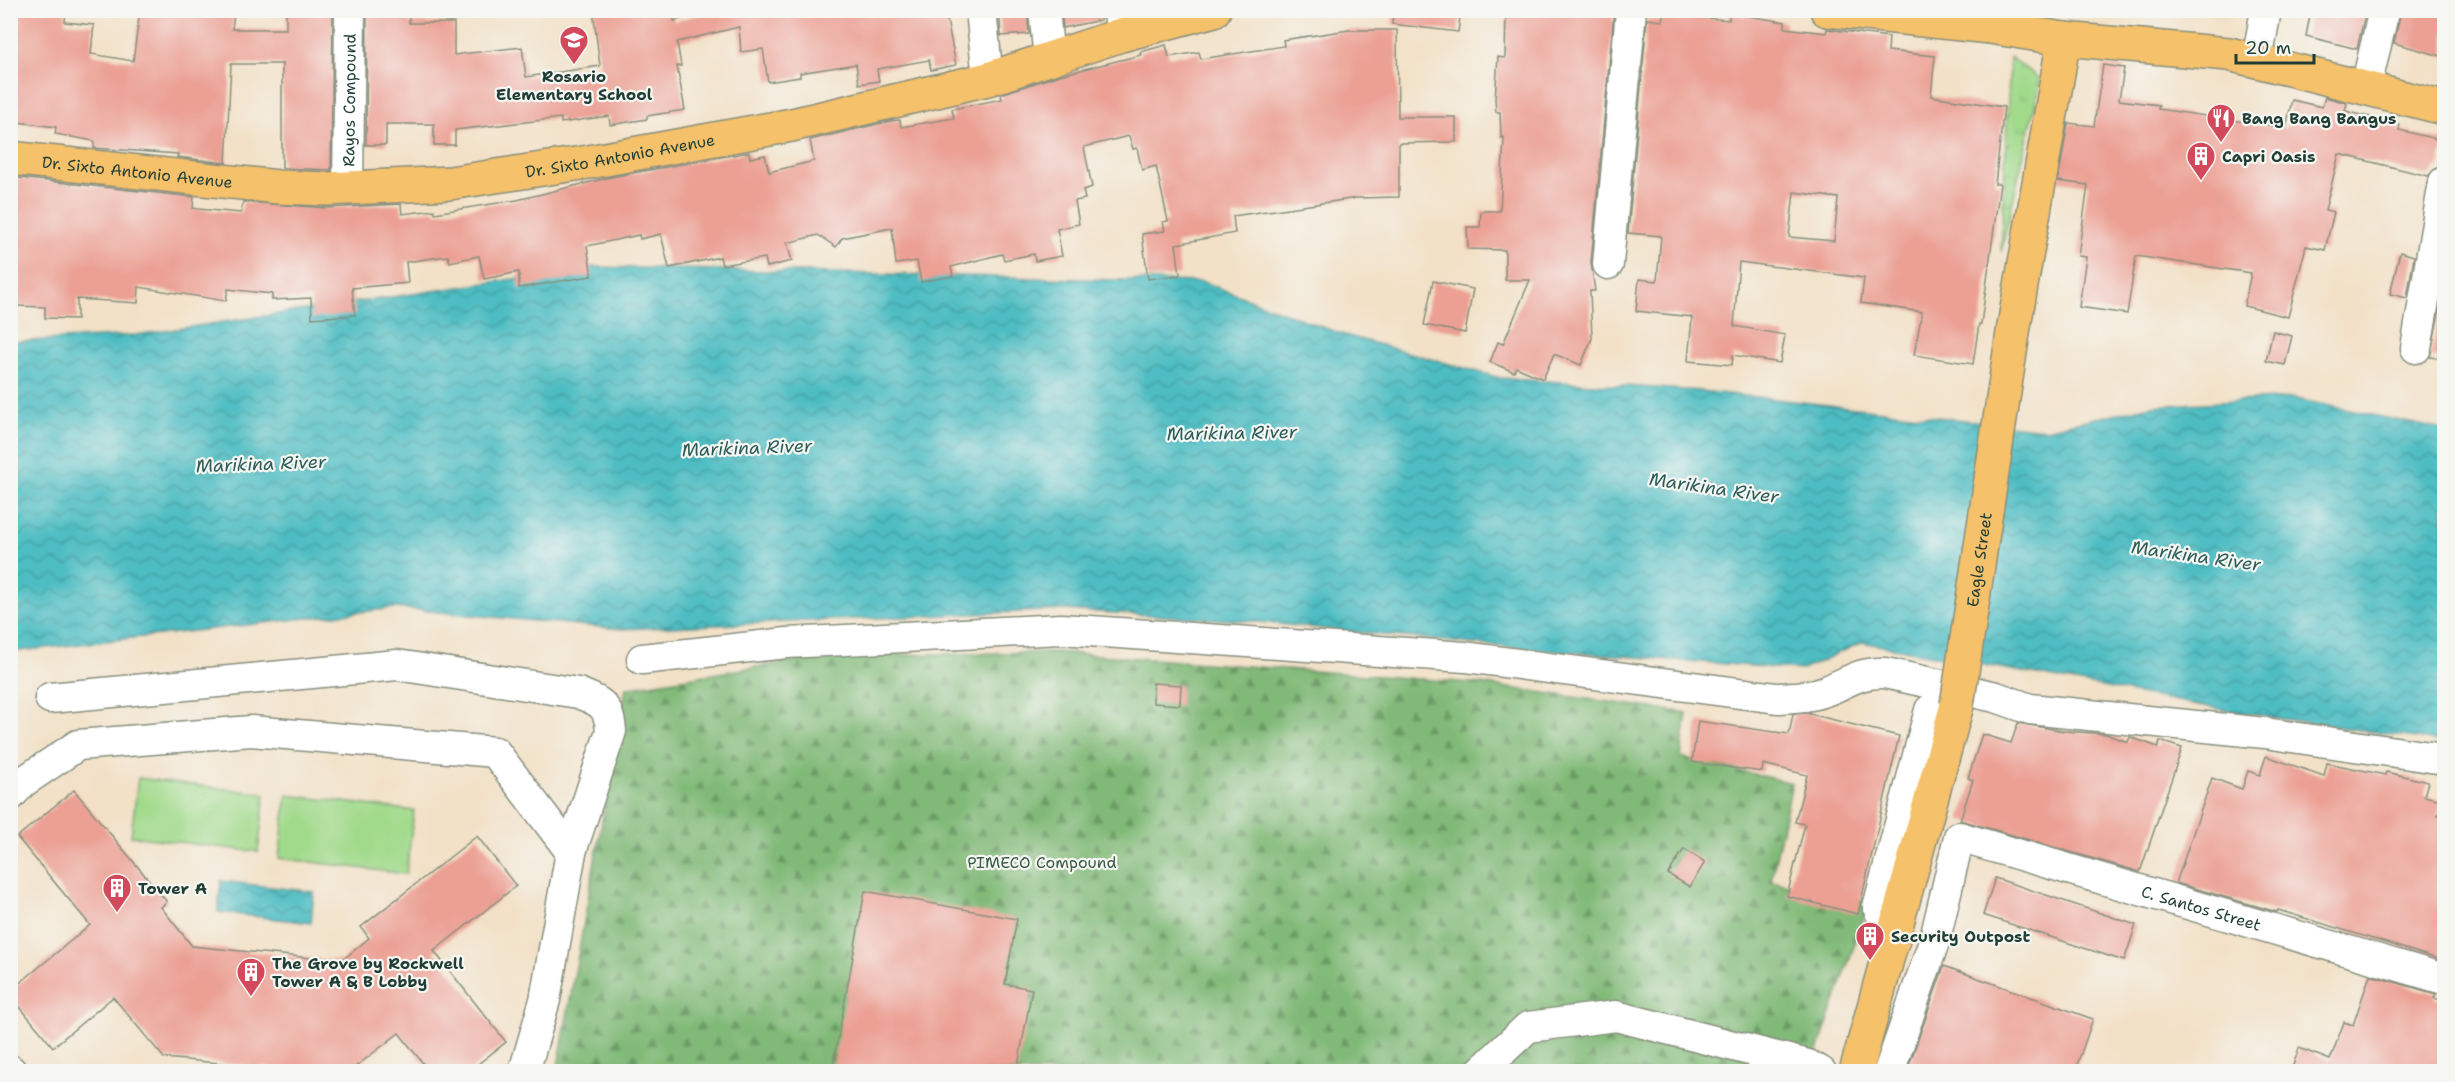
<svg xmlns="http://www.w3.org/2000/svg" width="2455" height="1082" viewBox="0 0 2455 1082" font-family="'Shantell Sans',sans-serif">
	<defs>
		<pattern id="grass-tufts" width="24" height="20" patternUnits="userSpaceOnUse" patternTransform="scale(1.5)"><rect width="24" height="20" fill="#a2da8c"/><path d="M3 7l-1-3M5 7V3M7 7l1-3M15 17l-1-3M17 17v-4M19 17l1-3" fill="none" stroke="#8bbc79"/></pattern>
		<pattern id="forest-firs" width="22" height="20" patternUnits="userSpaceOnUse" patternTransform="scale(1.5)"><rect width="22" height="20" fill="#81ba78"/><path d="M5 1l3.5 6h-7zM16 11l3.5 6h-7z" fill="#699863"/></pattern>
		<pattern id="water-waves" width="16" height="10" patternUnits="userSpaceOnUse" patternTransform="scale(1.5)"><rect width="16" height="10" fill="#4ebdc3"/><path d="M0 5q4-4 8 0t8 0" fill="none" stroke="#409b9f"/></pattern>
	</defs>
	<rect width="100%" height="100%" fill="#f6f6f2"/>
	<filter id="ink" filterUnits="userSpaceOnUse"><feTurbulence type="fractalNoise" baseFrequency=".0167" numOctaves="2"/><feDisplacementMap in="SourceGraphic" scale="12" xChannelSelector="R" yChannelSelector="G"/><feConvolveMatrix kernelMatrix="1 2 1 2 8 2 1 2 1" color-interpolation-filters="sRGB"/></filter>
	<filter id="wash" filterUnits="userSpaceOnUse"><feTurbulence type="fractalNoise" baseFrequency=".008" numOctaves="4" result="noise"/><feDisplacementMap in="SourceGraphic" scale="24" xChannelSelector="R" yChannelSelector="G"/><feGaussianBlur stdDeviation="1.35" result="paint"/><feColorMatrix in="noise" values="0 0 0 0 0 0 0 0 0 0 0 0 0 0 0 0 0 1.4 0 .05"/><feComposite in="paint" operator="in"/></filter>
	<g filter="url(#wash)">
		<rect width="100%" height="100%" fill="#f2e1c7"/>
		<path fill="url(#grass-tufts)" stroke="#608c60" stroke-width="1.5" d="M2010,57L2041,80L2001,252Z"/>
		<path fill="url(#forest-firs)" stroke="#507c56" stroke-width="1.5" d="M1057,652L1473,683L1687,713L1681,757L1792,783L1771,881L1869,903L1811,1071L557,1072L626,688L825,656Z"/>
		<g fill="#a2da8c" stroke="#608c60" stroke-width="1.5">
			<path d="M138,778L265,794L258,852L131,836Z"/>
			<path d="M287,795L414,811L406,874L279,858Z"/>
		</g>
		<g fill="url(#water-waves)" stroke="#367d7c" stroke-width="1.5">
			<path d="M595,267L1203,282L1341,334L1500,378L1701,391L2045,429L2151,406L2292,398L2444,430V742L2241,713L1862,642L1802,670L1483,645L1249,621L1064,610L622,629L395,608L11,652V342L136,335Z"/>
			<path d="M221,881L314,892L311,923L218,912Z"/>
		</g>
		<g id="blocks">
			<g fill="#eca094" fill-rule="evenodd">
				<path d="M10,10H66L65,22L94,25L91,54L133,61L140,10H230L234,13L232,29H286V10H333L331,170L282,168V64H231L226,163L177,157L178,154L94,148V141L55,134L56,127L10,121Z"/>
				<path d="M367,10H409V23H454V55L522,47L526,77L600,66L593,10H673L674,21L716,10H945L956,65L931,70L929,60L877,69L879,81L859,84L856,64L800,73V77L768,82L763,49L741,52L739,27L677,42L681,66H677L685,110L647,116V119L610,125L609,116L561,123V118L455,130V145H434V124H386V145H366Z"/>
				<path d="M999,10H1027L1029,34L1001,36Z"/>
				<path d="M1061,10H1100L1101,20L1063,28Z"/>
				<path d="M1393,10H1461L1458,32L1392,24Z"/>
				<path d="M1506,10H1614L1591,262L1595,291H1590L1592,338L1581,365L1554,354L1543,379L1516,367L1514,372L1490,362L1498,342L1503,344L1530,280H1505V250L1468,249L1467,227H1480L1481,211H1500L1504,137L1501,138L1500,112H1496L1495,99L1498,57L1505,58Z"/>
				<path d="M2311,10H2366L2357,49L2306,36Z"/>
				<path d="M2401,10H2445V57L2394,43Z"/>
				<path d="M1729,13L1785,22V28L1826,33L1827,29L1889,37L1888,51L1935,56L1931,96L2004,107L1995,184H2000L1981,324H1979L1973,364L1914,355L1922,312L1861,303L1864,278L1739,262L1734,326L1785,335L1780,363L1733,355L1732,365L1688,361L1692,317L1636,311L1639,279L1657,281L1661,236L1628,233L1647,19L1662,21L1663,14L1729,20ZM1794,192L1838,198L1834,241L1789,237Z"/>
				<path d="M1349,30H1397L1398,117H1456V142L1399,143V197L1357,198L1233,216L1235,233L1176,244L1180,275L1148,279L1142,234L1165,231L1163,222L1168,221L1156,166L1142,170L1137,148L1133,149L1129,136L1084,147L1092,187L1083,190L1085,199L1075,201L1079,224L1057,229L1062,256L1035,261L1034,254L1004,260L1002,254L951,267L953,276L921,282L917,261L896,264L892,228L842,238L836,247L818,235L787,243L792,261L767,267L765,258L722,265L720,257L669,268L661,234L640,239L639,235L587,246L592,276L519,288V272L484,279L479,256L450,262L448,256L406,262L408,283L352,288L355,315L312,318L311,298L272,300V294L228,289L226,301L139,287L138,303L77,299V319L45,318V307L16,306V279L10,278V177L194,197L193,208L198,209L241,213L243,202L327,208L401,204L402,214L434,210L435,213L517,200L611,177L749,152L750,158L765,155L769,172L814,161L810,140L891,121L900,120L901,127L954,118L952,109L1002,99L1001,94L1060,75L1141,55L1140,52L1166,45L1169,57L1199,52L1201,59L1284,46L1283,40Z"/>
				<path d="M2103,65L2124,68L2119,100L2159,105L2158,109L2286,128L2292,100L2322,107L2325,97L2347,103L2345,111L2400,124L2399,130L2445,141L2439,166L2428,176L2339,154L2325,210L2334,212L2325,250L2306,246L2288,317L2244,306L2251,273L2136,256L2127,314L2079,307L2086,257L2078,256L2088,185L2058,181L2068,123L2094,126Z"/>
				<path d="M2400,252L2414,256L2407,298L2390,294Z"/>
				<path d="M1433,281L1473,289L1465,333L1424,325Z"/>
				<path d="M2445,283V359L2430,357Z"/>
				<path d="M2273,331L2292,336L2285,365L2266,361Z"/>
				<path d="M1153,683L1181,685L1180,705L1153,703Z"/>
				<path d="M1806,713L1899,736L1858,914L1787,896L1805,824L1795,822L1807,775L1763,764L1762,772L1692,762L1698,721L1789,734L1793,714Z"/>
				<path d="M2018,723L2064,731L2106,734L2128,742L2130,737L2158,747L2160,741L2182,748L2140,872L1960,820L1973,780L1968,778L1982,734L2011,743Z"/>
				<path d="M2266,756L2324,776L2327,763L2385,775L2386,772L2428,782L2424,796L2442,800L2438,815L2445,817V961L2278,910L2277,912L2176,883L2212,778L2242,789L2248,771L2260,775Z"/>
				<path d="M74,790L167,902L161,907L192,946L341,961L369,938L361,927L477,836L516,886L434,951L506,1042L469,1071H429L399,1033L350,1071H306L164,1058L113,997L53,1047L10,995V991L90,925L17,837Z"/>
				<path d="M1684,849L1705,862L1690,887L1668,874Z"/>
				<path d="M1995,878L2136,925L2124,961L1983,915Z"/>
				<path d="M865,891L1017,919L1005,984L1032,989L1017,1071H832Z"/>
				<path d="M1944,966L2093,1019L2075,1071H1907Z"/>
				<path d="M2370,975L2436,994L2434,998L2445,1001V1071H2291L2299,1048L2330,1060L2344,1022L2353,1025Z"/>
			</g>
		</g>
	</g>
	<g filter="url(#ink)">
		<use href="#blocks" fill-opacity="0" stroke="#888f7e" stroke-width="1.5"/>
		<g fill="none" stroke-linecap="round" stroke-linejoin="round">
			<g stroke="#888f7e" stroke-width="33">
				<g id="minor">
					<path d="M981,10L988,79"/>
					<path d="M1044,10L1049,59"/>
					<path d="M1119,10L1121,35"/>
					<path d="M2257,61L2266,10"/>
					<path d="M2366,87L2384,10"/>
					<path id="s1" d="M348,188L350,10"/>
					<path d="M1608,264L1631,10"/>
					<path d="M2416,348L2444,182"/>
					<path d="M642,659L787,643L1061,629L1465,657L1777,698C1794,697 1811,697 1828,690C1851,681 1858,672 1885,673L1996,697L2030,709L2265,733L2444,759"/>
					<path d="M50,698L397,665L578,693C601,702 609,705 611,731L571,852"/>
					<path d="M10,796L23,782L78,745L251,731L495,752L571,852L545,1000L524,1072"/>
					<path d="M1894,941L1878,907L1930,710"/>
					<path d="M10,1070L12,1072"/>
					<path d="M1480,1072L1528,1027L1616,1016L1808,1065L1821,1072"/>
					<path id="s2" d="M1889,1072L1935,939L1959,837L2444,979"/>
				</g>
			</g>
			<g stroke="#888f7e" stroke-width="36">
				<g id="major">
					<path d="M1827,10L1990,27L2064,39L2229,54L2444,108"/>
					<path id="s3" d="M10,158L278,187L328,189L450,183L589,162L792,125L988,79L1121,35L1214,10"/>
					<path d="M2014,326L2064,39"/>
					<path d="M1856,1072L1957,705"/>
				</g>
			</g>
			<use href="#minor" stroke="#fff" stroke-width="30"/>
			<use href="#major" stroke="#f5c16b" stroke-width="33"/>
			<g stroke="#888f7e" stroke-width="36" stroke-linecap="butt">
				<g id="major-bridge">
					<path id="s4" d="M1957,705L2014,326"/>
				</g>
			</g>
			<use href="#major-bridge" stroke="#f5c16b" stroke-width="33"/>
		</g>
	</g>
	<defs>
		<g id="school-pin" transform="scale(1.5)"><path d="M0 17L-7.5 6A9.5 9.5 0 1 1 7.5 6Z" fill="#d1495b" stroke="#f6f6f2"/><path d="M0-5L7-2L0 1L-7-2ZM-4 1L0 2.5L4 1V4Q0 6-4 4Z" fill="#fff"/></g>
		<g id="restaurant-pin" transform="scale(1.5)"><path d="M0 17L-7.5 6A9.5 9.5 0 1 1 7.5 6Z" fill="#d1495b" stroke="#f6f6f2"/><path d="M-5-6h1v4h1v-4h1v4h1v-4h1v5L-1.5 .5V6h-2V.5L-5-1ZM5-6V6H3V1.5H1.5Q1.5-4 5-6Z" fill="#fff"/></g>
		<g id="building-pin" transform="scale(1.5)"><path d="M0 17L-7.5 6A9.5 9.5 0 1 1 7.5 6Z" fill="#d1495b" stroke="#f6f6f2"/><path d="M-4-6H4V6H1V3H-1V6H-4ZM-2.5-4.3h1.7v1.8h-1.7ZM.8-4.3h1.7v1.8H.8ZM-2.5-1h1.7V.8h-1.7ZM.8-1h1.7V.8H.8Z" fill="#fff"/></g>
	</defs>
	<g fill-rule="evenodd">
		<use href="#school-pin" x="574" y="40"/>
		<use href="#restaurant-pin" x="2221" y="118"/>
		<use href="#building-pin" x="2201" y="156"/>
		<use href="#building-pin" x="117" y="888"/>
		<use href="#building-pin" x="1870" y="936"/>
		<use href="#building-pin" x="251" y="972"/>
	</g>
	<g text-anchor="middle" stroke-width="4.5" stroke-linejoin="round" paint-order="stroke">
		<g font-size="16" font-weight="bold" fill="#1f3d34" stroke="#f6f6f2" text-anchor="start">
			<text x="574" y="82" text-anchor="middle">Rosario<tspan x="574" dy="18">Elementary School</tspan></text>
			<text x="2242" y="124">Bang Bang Bangus</text>
			<text x="2222" y="162">Capri Oasis</text>
			<text x="138" y="894">Tower A</text>
			<text x="1891" y="942">Security Outpost</text>
			<text x="272" y="969">The Grove by Rockwell<tspan x="272" dy="18">Tower A &amp; B Lobby</tspan></text>
		</g>
		<g font-size="16" fill="#1f3d34" stroke="#f6f6f2">
			<text dy="6" stroke="none"><textPath href="#s1" startOffset="88">Rayos Compound</textPath></text>
			<text dy="6" stroke="none"><textPath href="#s3" startOffset="614">Dr. Sixto Antonio Avenue</textPath></text>
			<text dy="6" stroke="none"><textPath href="#s3" startOffset="128">Dr. Sixto Antonio Avenue</textPath></text>
			<text dy="6" stroke="none"><textPath href="#s4" startOffset="147">Eagle Street</textPath></text>
			<text dy="6" stroke="none"><textPath href="#s2" startOffset="498">C. Santos Street</textPath></text>
		</g>
		<g font-size="16" fill="#395c46" stroke="#f6f6f2">
			<text x="1042" y="868">PIMECO Compound</text>
		</g>
		<g font-size="18" font-style="italic" fill="#2b5d58" stroke="#f6f6f2">
			<text transform="translate(1232 433) rotate(-1)" y="6">Marikina River</text>
			<text transform="translate(747 448) rotate(-2)" y="6">Marikina River</text>
			<text transform="translate(261 464) rotate(-2)" y="6">Marikina River</text>
			<text transform="translate(1714 488) rotate(8)" y="6">Marikina River</text>
			<text transform="translate(2196 556) rotate(8)" y="6">Marikina River</text>
		</g>
	</g>
	<rect width="2455" height="1082" fill="none" stroke="#f6f6f2" stroke-width="36"/>
	<path d="M2236 54v9h78v-9" fill="none" stroke="#1f3d34" stroke-width="3"/>
	<text x="2245" y="54" font-size="18" fill="#1f3d34" stroke="#f6f6f2" stroke-width="4.5" paint-order="stroke">20 m</text>
</svg>
